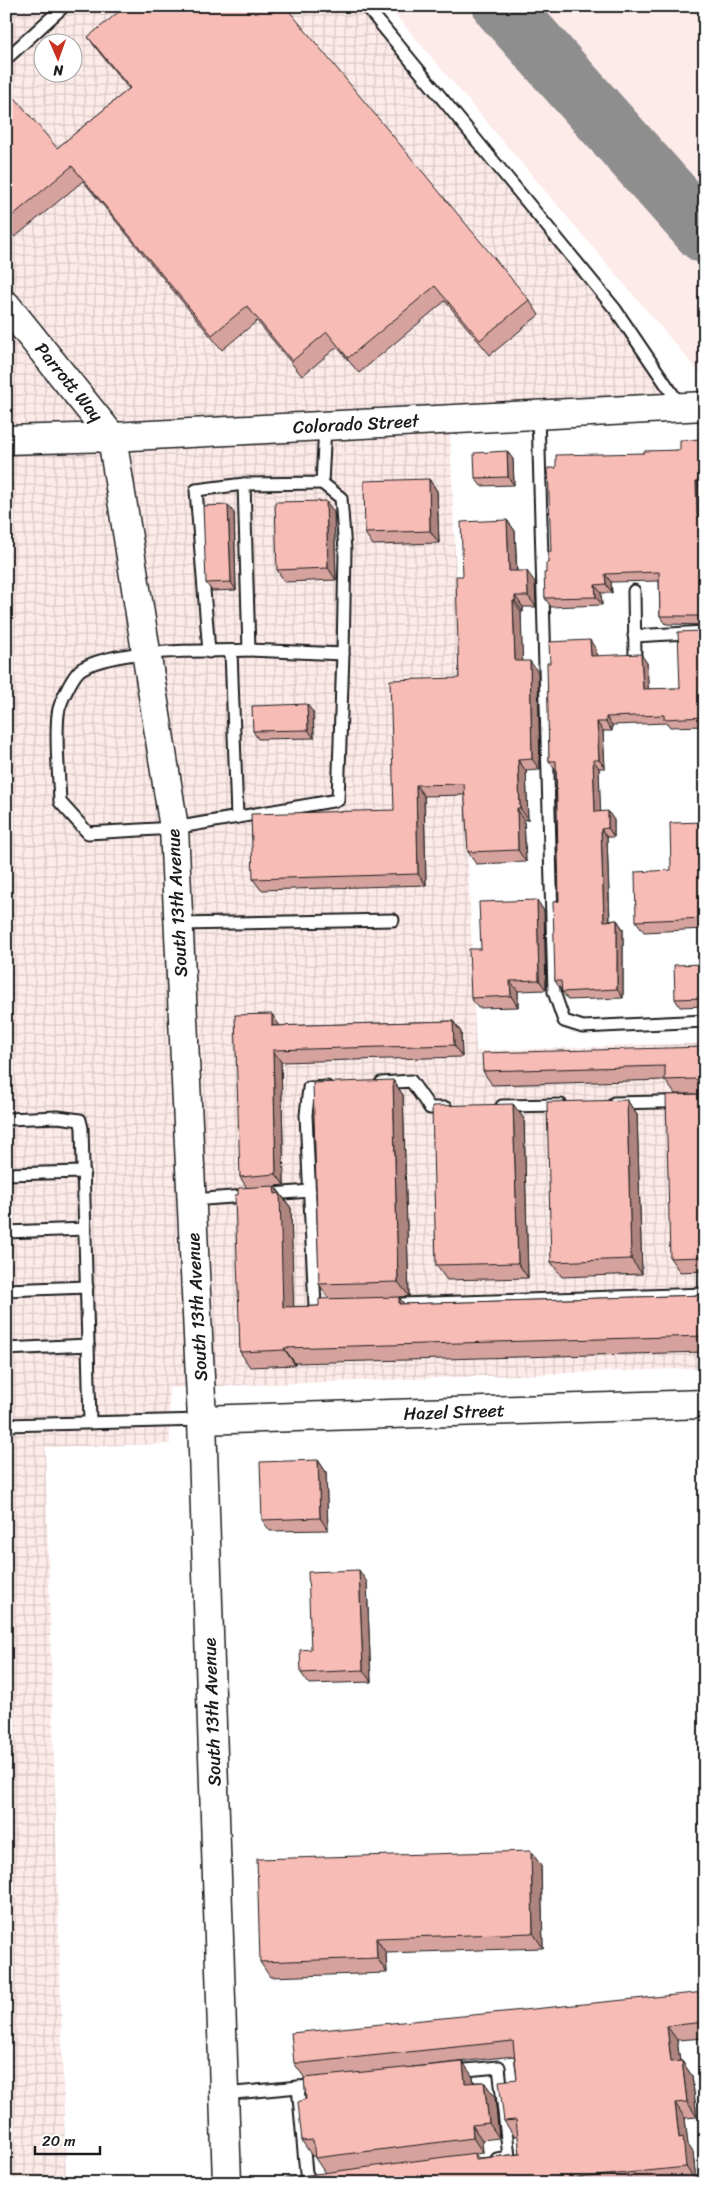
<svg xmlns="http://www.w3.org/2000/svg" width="711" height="2189" viewBox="0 0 711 2189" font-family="Sriracha,sans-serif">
	<defs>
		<pattern id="industrial-grid" width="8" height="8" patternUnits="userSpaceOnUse" patternTransform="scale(1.25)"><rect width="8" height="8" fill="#fdebe9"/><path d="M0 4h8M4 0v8" fill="none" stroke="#d8c9c7"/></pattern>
	</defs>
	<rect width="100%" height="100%" fill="#fff"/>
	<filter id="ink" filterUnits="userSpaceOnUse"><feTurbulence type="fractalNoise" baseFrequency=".02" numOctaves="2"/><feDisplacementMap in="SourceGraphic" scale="10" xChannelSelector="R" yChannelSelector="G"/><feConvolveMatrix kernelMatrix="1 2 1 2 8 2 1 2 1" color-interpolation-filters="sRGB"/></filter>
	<g filter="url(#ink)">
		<path fill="#fdebe9" d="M388,6H705V378H704Z"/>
		<path fill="url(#industrial-grid)" fill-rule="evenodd" d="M6,6H365L689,400L449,410L476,1051L705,1043V1368L169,1388L170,1444L45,1447L66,2183H6ZM42,42H72V72H42Z"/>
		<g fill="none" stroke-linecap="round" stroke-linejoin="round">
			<path stroke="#8e8e8e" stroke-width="59" d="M502,6L705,234"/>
			<g stroke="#1c1c1c" stroke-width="15">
				<g id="service">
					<path d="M366,6L615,309L680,405"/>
					<path d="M6,59L64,6"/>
					<path d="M538,414L554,992L564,1021L583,1027L705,1021"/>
					<path d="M325,426L322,483L244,484L249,650C204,652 122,647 83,668C74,672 59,704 58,714C55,742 59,773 60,802L88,833L174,828L338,800L343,654"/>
					<path d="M634,591L635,656"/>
					<path d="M634,636L705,632"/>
					<path d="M249,650L343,654L345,550L341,498L322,483"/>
					<path d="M231,651L237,817"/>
					<path d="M209,652L196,490L244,484"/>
					<path d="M179,924L393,920"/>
					<path d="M381,1083L411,1081L430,1108H446"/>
					<path d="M327,1087L309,1088L306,1115L315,1307H329"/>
					<path d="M614,1103L705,1101"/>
					<path d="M502,1106L561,1105"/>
					<path d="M6,1119L58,1117L80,1120L82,1128L88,1345"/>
					<path d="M6,1174L84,1172"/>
					<path d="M192,1200L310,1191"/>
					<path d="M6,1232L85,1229"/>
					<path d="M6,1290L87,1287"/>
					<path d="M400,1304L705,1294"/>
					<path d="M6,1349L88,1345L90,1423"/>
					<path d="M6,1425L202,1420"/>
					<path d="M455,2071L499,2067L509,2157L497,2159"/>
					<path d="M298,2087L306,2173L311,2182L318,2181"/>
					<path d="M224,2094L320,2085"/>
				</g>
			</g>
			<g stroke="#1c1c1c" stroke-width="31">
				<g id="tertiary">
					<path d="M6,305L112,437L705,406"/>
					<path d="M202,1420L705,1404"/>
				</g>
			</g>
			<g stroke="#1c1c1c" stroke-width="31">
				<path id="secondary" d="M6,440L112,437L174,828L202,1420L227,2183"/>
			</g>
			<use href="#service" stroke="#fff" stroke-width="11"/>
			<use href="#tertiary" stroke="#fff" stroke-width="28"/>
			<use href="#secondary" stroke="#fff" stroke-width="28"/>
		</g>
		<g fill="#d5a29d" stroke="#1c1c1c" fill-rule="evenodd">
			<path d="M88,37L529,300L539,315L490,355L445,301L359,373L337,347L302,376L257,321L222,350L83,181L15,237L6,226V97L57,148L129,89L99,52Z"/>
			<path d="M705,439V489H702L703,516H705V625L666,624L660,616L659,581L611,582L612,593H601L602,605L551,607L545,598L546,573L551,552L556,468L644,453L680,450Z"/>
			<path d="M513,459L514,485L481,486L475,478Z"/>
			<path d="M429,479L437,491L439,543L373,545L365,533Z"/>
			<path d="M334,512L336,580L285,582L277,570Z"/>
			<path d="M234,513L236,590L212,591L206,583Z"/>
			<path d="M507,520L515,531L517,571L535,582L536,607H523V612H521L522,661L538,672L540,770L526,771L528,820H524L526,862L476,864L468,852L465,795L424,796L426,885L261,890L253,879L394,810L459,678L463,576Z"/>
			<path d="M705,625V726L670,727L667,723L612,725V731H603L605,768H599L600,811L614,820V837H607L610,921L617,920L623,929V998L568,1000L555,981L559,901L556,770H555L549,761L550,663L596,649L597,656L647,663L648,689L680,688L700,631Z"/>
			<path d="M313,712L314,738L258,739L253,731Z"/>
			<path d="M705,822V929L644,932L636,921Z"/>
			<path d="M537,900L544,911L546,990L518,991V1007L478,1008L471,998L481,949Z"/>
			<path d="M705,964V1006L680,1007L675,999Z"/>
			<path d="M453,1021L461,1032L462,1057L281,1062L284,1185L275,1186L291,1208L293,1307L319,1306L329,1299L319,1284L393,1080L403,1095L409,1296L399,1297L404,1304L705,1295V1352L295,1363V1365L250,1367L240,1352L238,1195L247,1188L240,1177L280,1026Z"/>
			<path d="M705,1047V1271L680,1272L670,1258L696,1094H675L665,1080L492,1085L483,1071Z"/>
			<path d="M627,1100L637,1115L642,1274L562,1277L551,1262Z"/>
			<path d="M513,1104L524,1119L528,1278L447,1280L436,1265Z"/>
			<path d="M318,1460L326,1472L328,1530L270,1531L262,1520Z"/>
			<path d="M367,1582L371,1682L309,1684L301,1673Z"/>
			<path d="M541,1866L543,1948L386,1953L387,1973L270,1977L260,1962Z"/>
			<path d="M705,1992V2038L677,2040L680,2061H682L692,2076L697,2117L685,2118L688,2145L693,2152L696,2181L680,2183H286L325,2173L315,2158V2156H312L302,2141L306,2099L304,2077L294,2063ZM514,2056L517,2079L504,2121L514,2136L518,2135L520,2154L479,2158L475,2154L483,2153L482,2140L499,2138L495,2097L484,2082H474L473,2077L412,2067Z"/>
		</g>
		<g fill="#ae847f" stroke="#1c1c1c">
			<path d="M507,451L513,459L514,485L508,477Z"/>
			<path d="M429,479L437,491L439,543L430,531Z"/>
			<path d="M696,481L702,489L703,525L697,516Z"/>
			<path d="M326,501L334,512L336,580L328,568Z"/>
			<path d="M228,505L234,513L236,590L231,582Z"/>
			<path d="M507,520L515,531L517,582L509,571Z"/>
			<path d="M527,571L535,582L536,607L528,596Z"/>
			<path d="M605,574L611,582L612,593L606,584Z"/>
			<path d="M595,585L601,593L602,605L596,597Z"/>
			<path d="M515,596L523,607V612L515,601Z"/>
			<path d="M513,601L521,612L523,672L515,661Z"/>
			<path d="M590,640L596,649L597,664L591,656Z"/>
			<path d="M641,654L647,663L649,698L643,689Z"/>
			<path d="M530,661L538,672L540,770L532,759Z"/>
			<path d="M307,704L313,712L314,738L308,730Z"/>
			<path d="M606,717L612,725V731L606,722Z"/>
			<path d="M597,722L603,731L605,768L599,760Z"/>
			<path d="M518,760L526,771L528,820L520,808Z"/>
			<path d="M593,760L599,768L601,820L595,812Z"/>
			<path d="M416,785L424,796L426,885L418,874Z"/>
			<path d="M517,808L524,820L526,862L518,850Z"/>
			<path d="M608,811L614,820V837L608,828Z"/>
			<path d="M601,829L607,837L610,929L604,921Z"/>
			<path d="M537,900L544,911L546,990L539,980Z"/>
			<path d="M617,920L623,929V998L617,989Z"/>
			<path d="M510,981L518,991V1007L511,996Z"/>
			<path d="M703,985L705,987V1000L704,998Z"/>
			<path d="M272,1014L280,1026H272Z"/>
			<path d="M453,1021L461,1032L462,1057L454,1045Z"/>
			<path d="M273,1050L281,1062L284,1185L276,1174Z"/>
			<path d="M393,1080L403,1095L409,1296L398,1282Z"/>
			<path d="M627,1100L637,1115L642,1274L631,1259Z"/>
			<path d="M513,1104L524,1119L528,1278L518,1263Z"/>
			<path d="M274,1186L291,1208L294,1322L283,1307Z"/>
			<path d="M399,1297L409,1311L399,1304Z"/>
			<path d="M284,1348L295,1363V1365L285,1350Z"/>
			<path d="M318,1460L326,1472L328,1530L320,1518Z"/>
			<path d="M359,1570L367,1582L371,1682L363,1670Z"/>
			<path d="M531,1851L541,1866L543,1948L533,1933Z"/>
			<path d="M376,1938L386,1953L387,1973L377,1958Z"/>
			<path d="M667,2026L677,2040L682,2077L671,2062Z"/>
			<path d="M682,2061L692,2076L697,2117L687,2102Z"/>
			<path d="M463,2062L473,2077L475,2098L465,2083Z"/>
			<path d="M484,2082L495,2097L499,2138L489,2123Z"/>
			<path d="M675,2103L685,2118L688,2145L693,2152L696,2181L686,2167L679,2138Z"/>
			<path d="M472,2125L482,2140L483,2153L473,2138Z"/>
		</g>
		<g fill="#f8bcb6" stroke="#1c1c1c">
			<path d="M126,6H285L529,300L480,340L435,286L348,358L327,332L292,361L247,306L212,335L72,166L6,221V97L11,93L57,148L130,88L88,37Z"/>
			<path d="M705,439V480L696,481L697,516H705V619L699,616H660L659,572L605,574L606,584L595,585L596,597L545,598L544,573H546V563L549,562L548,552H551L548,468H556V455L644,453V451L680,450V440Z"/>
			<path d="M507,451L508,477L475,478L474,453Z"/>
			<path d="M429,479L430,531L365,533L364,481Z"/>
			<path d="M326,501L328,568L277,570L275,502Z"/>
			<path d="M228,505L231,582L206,583L203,506Z"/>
			<path d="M507,520L509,571H527L528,596H515V601H513L515,661H530L532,759L518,760L520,808H517L518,850L468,852L464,784L416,785L418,874L253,879L251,814L394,810L390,680L459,678L456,576H463L461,522Z"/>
			<path d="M705,625V717L664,719V715L606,717V722H597L599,760H593L595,812L608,811V828L601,829L604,921L617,920V989L562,992L561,981H555L553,902L559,901L556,761H549L547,663H550L549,642L590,640L591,656L641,654L643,689L680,688L678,632L700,631Z"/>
			<path d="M307,704L308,730L253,731L252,706Z"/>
			<path d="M705,822V918L636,921L635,872L671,870L670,823Z"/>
			<path d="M537,900L539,980L510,981L511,996L471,998L469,949H481L479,902Z"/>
			<path d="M705,964V985H703L704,998L675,999L674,965Z"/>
			<path d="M272,1014V1026L453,1021L454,1045L273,1050L276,1174L240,1177L235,1015Z"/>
			<path d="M705,1047V1257L670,1258L666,1095L699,1094L703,1087L701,1083L695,1079L665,1080V1066L483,1071L482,1053Z"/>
			<path d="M393,1080L398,1282L319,1284L313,1083Z"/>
			<path d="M627,1100L631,1259L551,1262L547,1102Z"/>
			<path d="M513,1104L518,1263L436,1265L432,1106Z"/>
			<path d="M274,1186L275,1194L280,1193L283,1307L319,1306V1299L399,1297V1304L705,1295V1336L284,1348L285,1350L240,1352L235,1195H238V1188Z"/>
			<path d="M318,1460L320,1518L262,1520L260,1462Z"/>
			<path d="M359,1570L363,1670L301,1673L300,1650L311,1649L308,1572Z"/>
			<path d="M531,1851L533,1933L376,1938L377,1958L260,1962L257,1859Z"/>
			<path d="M705,1992V2022L667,2026L671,2062L682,2061L687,2102L675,2103L679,2138L683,2137L686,2167L529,2183H286L285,2178L475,2153L476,2159L520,2154L516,2120L504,2121L499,2081L517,2079L513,2041L303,2063H294L291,2033Z"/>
			<path d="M463,2062L465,2083L484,2082L489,2123L472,2125L473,2138L315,2158L313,2140L302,2141L298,2102L306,2099L304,2078Z"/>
		</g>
	</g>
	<g text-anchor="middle" stroke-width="4" stroke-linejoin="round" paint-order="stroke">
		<g font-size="18" fill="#1c1c1c" stroke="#fff">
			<text transform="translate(69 382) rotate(51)" y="6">Parrott Way</text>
			<text transform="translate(356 424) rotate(-3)" y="6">Colorado Street</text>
			<text transform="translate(177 903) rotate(-93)" y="6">South 13th Avenue</text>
			<text transform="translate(197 1307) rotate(-93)" y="6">South 13th Avenue</text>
			<text transform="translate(454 1412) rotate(-2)" y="6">Hazel Street</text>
			<text transform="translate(212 1712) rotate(-92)" y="6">South 13th Avenue</text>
		</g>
	</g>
	<rect width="711" height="2189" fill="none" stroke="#fff" stroke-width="25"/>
	<rect x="12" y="12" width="686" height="2164" fill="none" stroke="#1c1c1c" stroke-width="2" filter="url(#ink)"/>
	<g transform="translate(58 58) rotate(178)"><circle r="24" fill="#ffffff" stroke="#a4a4a4"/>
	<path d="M0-4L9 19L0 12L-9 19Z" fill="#c8321e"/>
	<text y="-8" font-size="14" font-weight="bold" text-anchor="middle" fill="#1c1c1c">N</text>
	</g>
	<path d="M35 2146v8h65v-8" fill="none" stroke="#1c1c1c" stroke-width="2.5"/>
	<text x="42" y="2146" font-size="15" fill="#1c1c1c" stroke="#ffffff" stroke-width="4" paint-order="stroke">20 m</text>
</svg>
